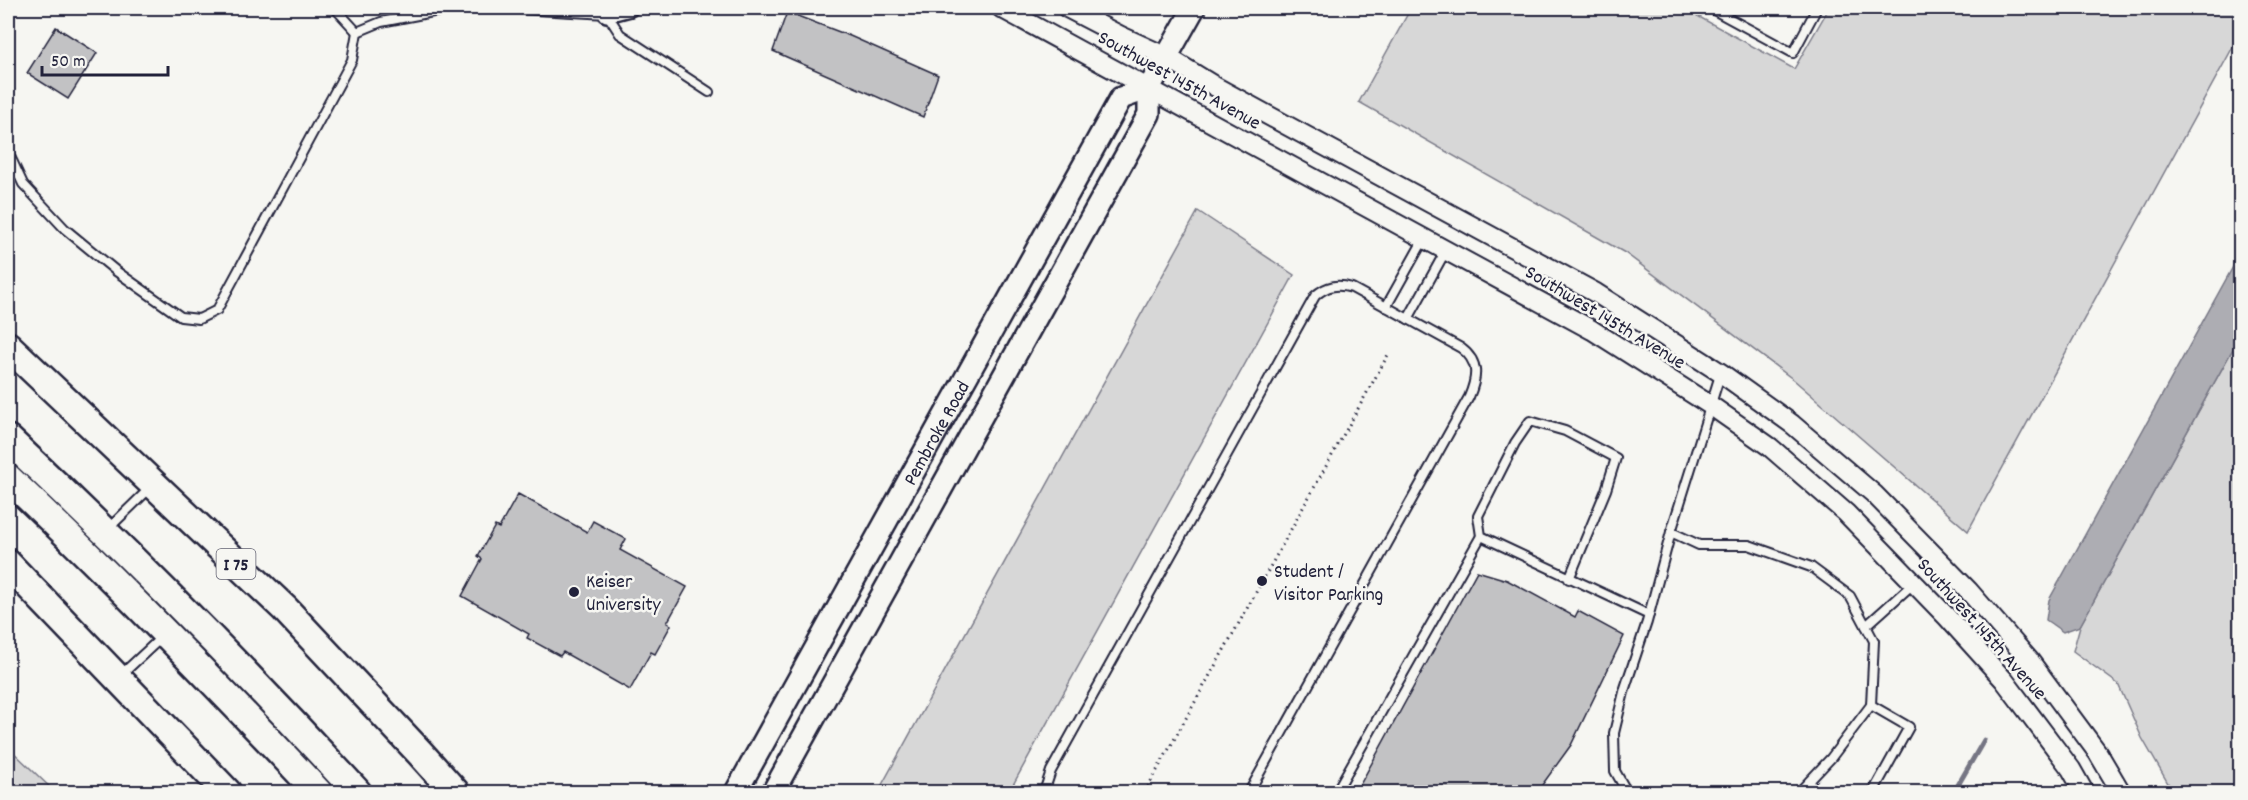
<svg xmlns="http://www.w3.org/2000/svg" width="2248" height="800" viewBox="0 0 2248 800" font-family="Dekko,sans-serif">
	<rect width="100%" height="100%" fill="#f6f6f2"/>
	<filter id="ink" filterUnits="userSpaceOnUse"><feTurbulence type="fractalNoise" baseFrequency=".0167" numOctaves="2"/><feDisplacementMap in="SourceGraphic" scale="12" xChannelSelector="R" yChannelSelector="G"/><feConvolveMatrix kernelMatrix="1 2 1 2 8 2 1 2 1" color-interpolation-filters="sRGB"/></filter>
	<g filter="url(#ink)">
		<g fill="#d7d7d7" stroke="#7c7c89" stroke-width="1.5">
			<path d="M1411,8H1683L1794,69L1829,8H2240V34L1968,531L1794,380L1625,253L1359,102Z"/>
			<path d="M1198,211L1294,275L1009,792H878Z"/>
			<path d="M2240,336V792H2173L2142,738L2118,684L2073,651L2080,626Z"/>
			<path d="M8,747L55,792H8Z"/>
		</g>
		<path fill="#adadb3" stroke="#757583" stroke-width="1.5" d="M2240,254V336L2080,626L2063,632L2046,620L2049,600Z"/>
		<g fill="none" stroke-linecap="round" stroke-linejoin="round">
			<path stroke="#757583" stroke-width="5" d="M1954,792L1984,740"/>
		</g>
		<g fill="#c2c2c4" stroke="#22223b" stroke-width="1.5">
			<path d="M787,12L850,36L938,75L923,117L773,51Z"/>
			<path d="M56,27L97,53L68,99L27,73Z"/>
			<path d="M518,494L587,532L593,521L626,539L620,550L687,587L667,623L671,625L655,654L651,652L630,690L563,652L560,656L527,638L529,634L462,596L482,559L478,556L495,526L499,528Z"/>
			<path d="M1477,571L1507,580L1575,617L1578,611L1624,636L1571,745L1537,792H1356Z"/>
		</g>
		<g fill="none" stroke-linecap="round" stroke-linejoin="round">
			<g stroke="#22223b" stroke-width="12">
				<g id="service">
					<path d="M335,8L357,32L381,22L454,8"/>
					<path d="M500,8L607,14L620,34L709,92"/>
					<path d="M1710,8L1793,53L1817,8"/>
					<path d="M8,152L23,184L65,229L116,271L181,317L199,319L217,310L352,60L357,32"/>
					<path d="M1386,307L1424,239"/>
					<path d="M1408,319L1445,252"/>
					<path d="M109,528L150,488"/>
					<path d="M1671,532L1699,545H1749L1811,567L1850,596L1874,641L1871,705L1831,758L1799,792"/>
					<path d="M1569,579L1606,490L1616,458L1565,431L1530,421L1515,443L1478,516L1481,536L1649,615"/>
					<path d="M1866,626L1914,583"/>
					<path d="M121,675L163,636"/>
					<path d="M1871,705L1909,727L1873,792"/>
					<path d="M1810,781L1814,792"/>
					<path d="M1044,792L1051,771L1315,296C1327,285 1338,284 1352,288L1461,348C1480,362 1477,378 1469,397L1249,792"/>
					<path d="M1336,792L1481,536"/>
					<path d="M1627,792L1615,771L1614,733L1625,688L1647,622L1671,532L1720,375"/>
				</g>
			</g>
			<g stroke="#22223b" stroke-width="20">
				<path id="minor" d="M607,14L630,8"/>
			</g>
			<g stroke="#22223b" stroke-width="22">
				<g id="tertiary">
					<path d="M1001,8L1592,330L1710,405L1770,447L1846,513L1947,617L2004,680L2071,769L2084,792"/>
					<path d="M1067,8L1121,36L1167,57L1216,87L1596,293L1721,373L1792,424L1874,494L1968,590L2030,661L2098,753L2121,792"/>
				</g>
			</g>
			<g stroke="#22223b" stroke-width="26">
				<g id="secondary">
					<path id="s1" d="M736,792L1121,98L1149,88"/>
					<path d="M773,792L1149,114V88L1194,8"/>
				</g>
			</g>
			<g stroke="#22223b" stroke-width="32">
				<g id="motorway">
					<path d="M8,346L285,609L421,754L455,792"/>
					<path d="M8,439C129,553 245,670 357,792"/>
					<path d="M8,478C115,579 217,685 318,792"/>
					<path d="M8,564L227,792"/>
				</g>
			</g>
			<path stroke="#22223b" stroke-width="3" stroke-dasharray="1.5 4.5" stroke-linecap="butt" d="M1145,792L1389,353"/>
			<use href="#service" stroke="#f6f6f2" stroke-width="8"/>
			<use href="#minor" stroke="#f6f6f2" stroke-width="15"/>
			<use href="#tertiary" stroke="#f6f6f2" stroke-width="18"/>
			<use href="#secondary" stroke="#f6f6f2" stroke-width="21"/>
			<use href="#motorway" stroke="#f6f6f2" stroke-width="27"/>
		</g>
	</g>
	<g fill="#22223b" stroke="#f6f6f2" stroke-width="2">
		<circle cx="1262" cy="581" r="6"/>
		<circle cx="574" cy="592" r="6"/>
	</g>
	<g text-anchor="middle" stroke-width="5" stroke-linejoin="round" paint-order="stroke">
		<rect fill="#f6f6f2" stroke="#626272" stroke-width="1.5" x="216.5" y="549" width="39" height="30" rx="4.5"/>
		<g font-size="18" font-weight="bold" fill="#22223b">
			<text x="236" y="570">I 75</text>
		</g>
		<g font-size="20" fill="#22223b" stroke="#f6f6f2">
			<text transform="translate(1180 79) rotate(29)" y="7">Southwest 145th Avenue</text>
			<text transform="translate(1606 316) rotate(31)" y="7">Southwest 145th Avenue</text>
			<text dy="7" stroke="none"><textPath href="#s1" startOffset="411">Pembroke Road</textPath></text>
			<text transform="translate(1983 628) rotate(48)" y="7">Southwest 145th Avenue</text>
		</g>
		<g font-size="20" fill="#22223b" stroke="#f6f6f2" text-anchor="start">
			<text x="1274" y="577">Student /<tspan x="1274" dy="23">Visitor Parking</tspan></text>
			<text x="586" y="587">Keiser<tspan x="586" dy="23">University</tspan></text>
		</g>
	</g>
	<rect width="2248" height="800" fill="none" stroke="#f6f6f2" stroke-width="30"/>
	<rect x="15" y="15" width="2218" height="770" fill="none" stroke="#22223b" stroke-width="2" filter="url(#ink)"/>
	<path d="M42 66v9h126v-9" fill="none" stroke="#22223b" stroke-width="3"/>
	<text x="51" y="66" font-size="18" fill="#22223b" stroke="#f6f6f2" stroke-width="4.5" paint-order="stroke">50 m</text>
</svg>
